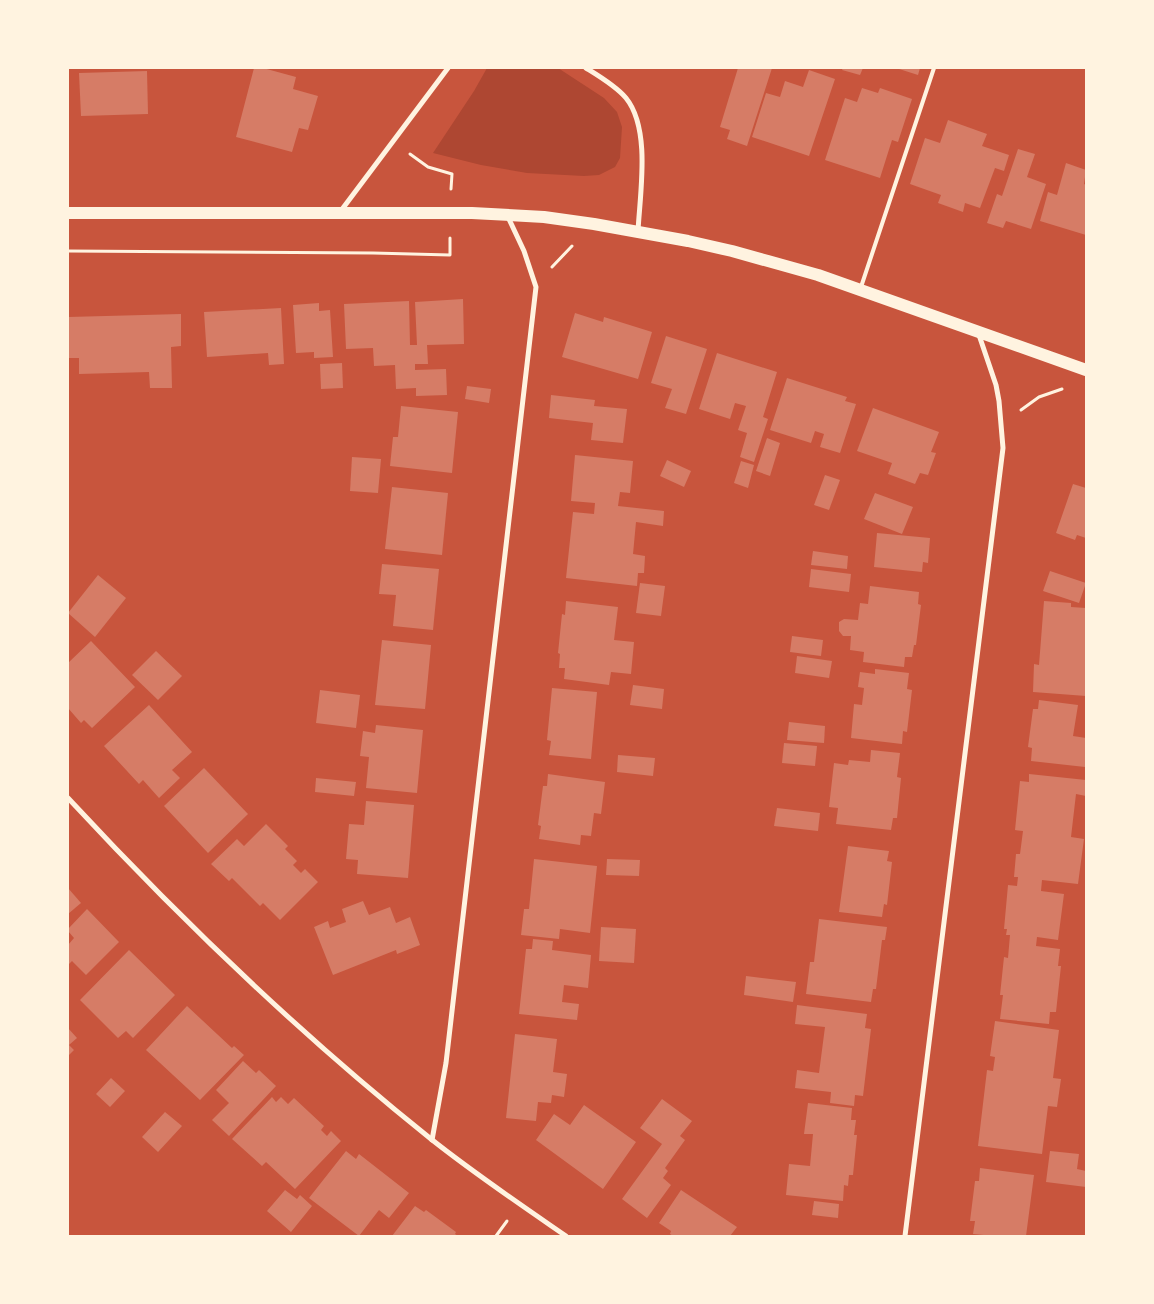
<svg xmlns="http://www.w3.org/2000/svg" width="1154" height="1304" viewBox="0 0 1154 1304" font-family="'Titillium Web',sans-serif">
	<rect width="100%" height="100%" fill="#c8553d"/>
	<path fill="#ae4732" d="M487,68H558L604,98L617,112L622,127L620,158L615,167L599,175L584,176L527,173L481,165L433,153L474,91Z"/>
	<g fill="#d67c66">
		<path d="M254,68H263L296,77L293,89L318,96L308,130L299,128L292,152L236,137Z"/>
		<path d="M738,68H772L747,146L727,139L730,130L720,127Z"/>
		<path d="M843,68H863L860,75L842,70Z"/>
		<path d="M896,68H920L918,75Z"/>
		<path d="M809,70L835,79L809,156L752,137L766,93L780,97L785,81L803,87Z"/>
		<path d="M147,71L148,114L81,116L79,73Z"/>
		<path d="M862,88L878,93L880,88L912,99L898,142L892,140L880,178L825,160L845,98L857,102Z"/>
		<path d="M948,120L987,134L982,146L1009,155L1004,171L995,168L980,208L965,203L963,212L938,203L941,195L910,184L925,138L940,143Z"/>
		<path d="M1018,149L1035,154L1027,177L1046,184L1031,229L1006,221L1003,228L987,223L997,194L1002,196Z"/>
		<path d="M1066,163L1086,170L1084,184L1086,185V235L1040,221L1048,192L1057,195Z"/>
		<path d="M463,299L464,344L427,345L428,364H415V370L446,369L447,395L416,396V388L396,389L395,365L374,366L373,348L346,349L344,304L409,301L410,345H417L415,302Z"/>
		<path d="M319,303V311L330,310L333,357L314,358V352L296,353L293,305Z"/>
		<path d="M281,308L284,364L269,365L268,353L207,357L204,312Z"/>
		<path d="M575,313L603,322L604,317L652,332L638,379L562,357Z"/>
		<path d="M181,314V346L171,347L172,388H150L149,372L79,374V358H68V317Z"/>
		<path d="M666,336L707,349L686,414L665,408L672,389L651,383Z"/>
		<path d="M717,353L777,372L763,417L768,419L754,462L740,457L747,433L738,430L746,406L735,403L730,419L699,409Z"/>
		<path d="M342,363L343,388L321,389L320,364Z"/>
		<path d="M787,378L847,397L845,401L856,404L840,453L820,447L824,434L815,431L811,443L770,430Z"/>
		<path d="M467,386L491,389L489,403L465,399Z"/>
		<path d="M551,395L595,400L594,406L627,409L623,443L591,440L593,423L549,418Z"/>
		<path d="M401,406L458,412L452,473L390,466L393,437H398Z"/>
		<path d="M873,408L939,432L931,452L936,453L928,475L920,473L915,484L888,474L892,463L857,451Z"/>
		<path d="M767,438L780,443L770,476L756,471Z"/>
		<path d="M575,455L633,461L630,493L620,492L618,506L664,511L663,526L636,522L633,554L645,556L644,573H638L637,586L566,578L573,512L594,514L595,503L571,501Z"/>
		<path d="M352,457L381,459L378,493L350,491Z"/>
		<path d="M667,460L691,471L684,487L660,476Z"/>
		<path d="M741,461L754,465L748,488L734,483Z"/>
		<path d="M825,475L840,480L829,510L814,505Z"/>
		<path d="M1073,484L1086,488V538L1077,535L1075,540L1056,533Z"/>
		<path d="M392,487L448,493L442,555L385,549Z"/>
		<path d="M875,493L913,507L902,534L864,519Z"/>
		<path d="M877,533L930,538L928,563L923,562L922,572L874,567Z"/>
		<path d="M813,551L848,556L847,569L811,565Z"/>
		<path d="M382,564L439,569L433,630L393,626L396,595L379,594Z"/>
		<path d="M811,569L851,574L849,592L809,587Z"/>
		<path d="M1050,571L1086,583L1079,603L1043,591Z"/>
		<path d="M98,575L126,598L95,637L68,613Z"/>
		<path d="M640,583L665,586L661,616L636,613Z"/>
		<path d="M870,586L919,592L918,604L921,605L916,645H914L912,657H905L904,667L863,662L864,652L850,650L851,636H843L839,631V622L844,619L858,620L860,603L868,604Z"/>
		<path d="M566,601L618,607L614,640L634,642L631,674L611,672L609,685L564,679L565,668H559L560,654L558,653L562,614L565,615Z"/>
		<path d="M1044,601L1071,603V607L1086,608L1085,625H1086V696L1033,692L1034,664L1039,665Z"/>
		<path d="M792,636L823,640L821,656L790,652Z"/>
		<path d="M382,640L431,645L425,709L375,705Z"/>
		<path d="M91,641L135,687L92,728L84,720L81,723L68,708V663Z"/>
		<path d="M156,651L182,676L158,700L132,675Z"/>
		<path d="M797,656L832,661L829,678L795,673Z"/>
		<path d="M875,669L909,673L907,689L912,690L907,732L903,731L902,744L851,738L854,704L862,705L864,688L858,687L860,672L875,674Z"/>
		<path d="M633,685L664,689L662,709L630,705Z"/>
		<path d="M552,688L597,692L591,759L549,755L551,741L547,740Z"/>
		<path d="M320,690L360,695L356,728L316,723Z"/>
		<path d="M1039,700L1078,705L1073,736L1086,738L1085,767L1031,761L1032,748L1028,747L1033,709H1038Z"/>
		<path d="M149,705L192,752L172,770L180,778L159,798L143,780L139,784L104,746Z"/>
		<path d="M789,722L825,726L824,743L787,740Z"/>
		<path d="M376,725L423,730L417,793L366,788L369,757L360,756L363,731L375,733Z"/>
		<path d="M784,743L817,746L815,766L782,763Z"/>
		<path d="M871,750L900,753L897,777L901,778L897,818H893L891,830L836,824L838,808L829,807L834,763L848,765L849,760L870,762Z"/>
		<path d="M618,755L655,758L653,776L617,772Z"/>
		<path d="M204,768L248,814L208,853L164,806Z"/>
		<path d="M548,774L605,782L601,814L594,813L591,836L581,835L580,845L539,839L541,826L538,825L543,786H547Z"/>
		<path d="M1029,774L1086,780V796L1076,794L1071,837L1084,839L1078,884L1042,880L1041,891L1064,894L1058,940L1037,937L1036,946L1060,949L1058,966H1061L1056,1012H1050L1049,1024L1000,1019L1003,995H1000L1004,957L1008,958L1010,935H1006L1007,929H1004L1008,885L1017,886L1018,877H1014L1016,854H1020L1023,831L1015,830L1020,781L1029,782Z"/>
		<path d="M316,778L356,782L354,796L315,792Z"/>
		<path d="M366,801L414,805L408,878L357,874L358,860L346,859L349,824L364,825Z"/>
		<path d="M777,808L820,813L818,831L774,826Z"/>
		<path d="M266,824L288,846L285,849L297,861L293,865L301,873L305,869L318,882L280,920L263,903L260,906L232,878L229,881L211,864L237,839L244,846Z"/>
		<path d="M848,846L889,851L887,861L892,862L887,905L884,904L882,917L839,912Z"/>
		<path d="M534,859L597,866L590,933L560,929L559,939L521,935L524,909H529Z"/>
		<path d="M607,859L640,860L639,876L606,875Z"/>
		<path d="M68,888L81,903L68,914Z"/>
		<path d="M363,901L369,915L390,907L396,923L410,917L420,945L397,954L396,950L333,975L314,927L328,921L330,928L346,922L342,909Z"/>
		<path d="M87,909L119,942L86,975L72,961L68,965V945L74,938L68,931V929Z"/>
		<path d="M819,919L887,927L885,940H882L876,989H873L871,1002L806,994L810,962H814Z"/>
		<path d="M601,927L636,929L634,963L599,961Z"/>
		<path d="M533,939L553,941L552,950L591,955L588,988L564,985L562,1002L579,1004L577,1020L519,1014L526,949H532Z"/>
		<path d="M129,950L175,995L133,1038L126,1031L118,1038L80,1000Z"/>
		<path d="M746,976L796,982L793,1002L744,995Z"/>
		<path d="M797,1005L867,1014L865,1028L871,1029L863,1096L855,1095L854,1106L830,1103L831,1092L795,1088L797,1070L819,1073L825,1027L795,1024Z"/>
		<path d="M187,1006L232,1048L234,1046L244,1055L200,1100L146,1050Z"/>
		<path d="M995,1021L1059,1030L1053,1078L1061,1079L1057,1107L1048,1106L1042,1154L978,1146L987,1070L993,1071L995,1057L990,1056Z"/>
		<path d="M68,1028L77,1038L69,1045L74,1050L68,1056Z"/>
		<path d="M515,1034L557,1039L553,1072L567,1074L564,1097L552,1095L551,1103L538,1102L536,1121L506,1118Z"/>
		<path d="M243,1061L256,1073L259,1070L276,1086L229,1136L212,1120L229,1103L216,1090Z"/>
		<path d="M111,1078L125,1091L110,1107L96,1094Z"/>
		<path d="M272,1097L276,1102L281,1097L288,1104L294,1098L324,1126L321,1130L327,1136L331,1131L341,1141L295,1189L266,1162L262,1166L232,1139Z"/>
		<path d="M662,1099L692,1121L680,1136L685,1140L665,1168L668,1171L663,1178L671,1185L647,1218L622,1199L662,1144L640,1128Z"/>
		<path d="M808,1103L852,1108L851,1120H856L854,1135H857L853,1175H849L848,1186L844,1185L843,1201L786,1195L789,1164L810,1166L813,1134H804Z"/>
		<path d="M584,1105L636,1142L603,1189L536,1140L554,1114L570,1125Z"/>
		<path d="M165,1112L182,1126L158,1152L142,1137Z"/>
		<path d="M346,1151L356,1159L359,1154L409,1193L389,1218L379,1210L359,1236L309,1198Z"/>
		<path d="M1050,1151L1079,1154L1077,1169L1086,1171V1187L1046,1182Z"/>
		<path d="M980,1168L1034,1175L1026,1236H994L973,1234L975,1221H970L975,1181H979Z"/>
		<path d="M285,1190L297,1199L300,1195L312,1206L291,1232L267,1211Z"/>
		<path d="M681,1190L737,1227L730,1236H673L670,1234L671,1231L659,1223Z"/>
		<path d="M814,1201L839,1204L838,1218L812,1215Z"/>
		<path d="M415,1206L424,1212L426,1210L456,1232L455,1234L458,1236H392Z"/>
	</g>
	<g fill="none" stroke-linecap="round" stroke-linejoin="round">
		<g stroke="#fff3e0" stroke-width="3">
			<path d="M410,154L428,167L452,174L451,189"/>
			<path d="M68,251L373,253L450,255V238"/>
			<path d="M552,267L572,246"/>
			<path d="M1021,410L1039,397L1062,389"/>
			<path d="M496,1236L507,1221"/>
		</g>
		<path stroke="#fff3e0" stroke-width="4" d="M861,287L934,68"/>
		<g stroke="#fff3e0" stroke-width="5">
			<path d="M586,68C599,76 616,86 626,98C651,129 640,193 638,231"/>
			<path d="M340,212L448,68"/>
			<path d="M68,798C181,920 301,1035 431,1139C475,1174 521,1205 566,1236"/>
			<path d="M432,1140L446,1063L536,287L524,251L508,217"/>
			<path d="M905,1236L1003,448L999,401L996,385L979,335"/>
		</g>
		<path stroke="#fff3e0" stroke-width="12" d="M68,213H472L544,217L594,224L688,241L732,251L818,275L1086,370"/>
	</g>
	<rect width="1154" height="1304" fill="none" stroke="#fff3e0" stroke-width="138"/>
</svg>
